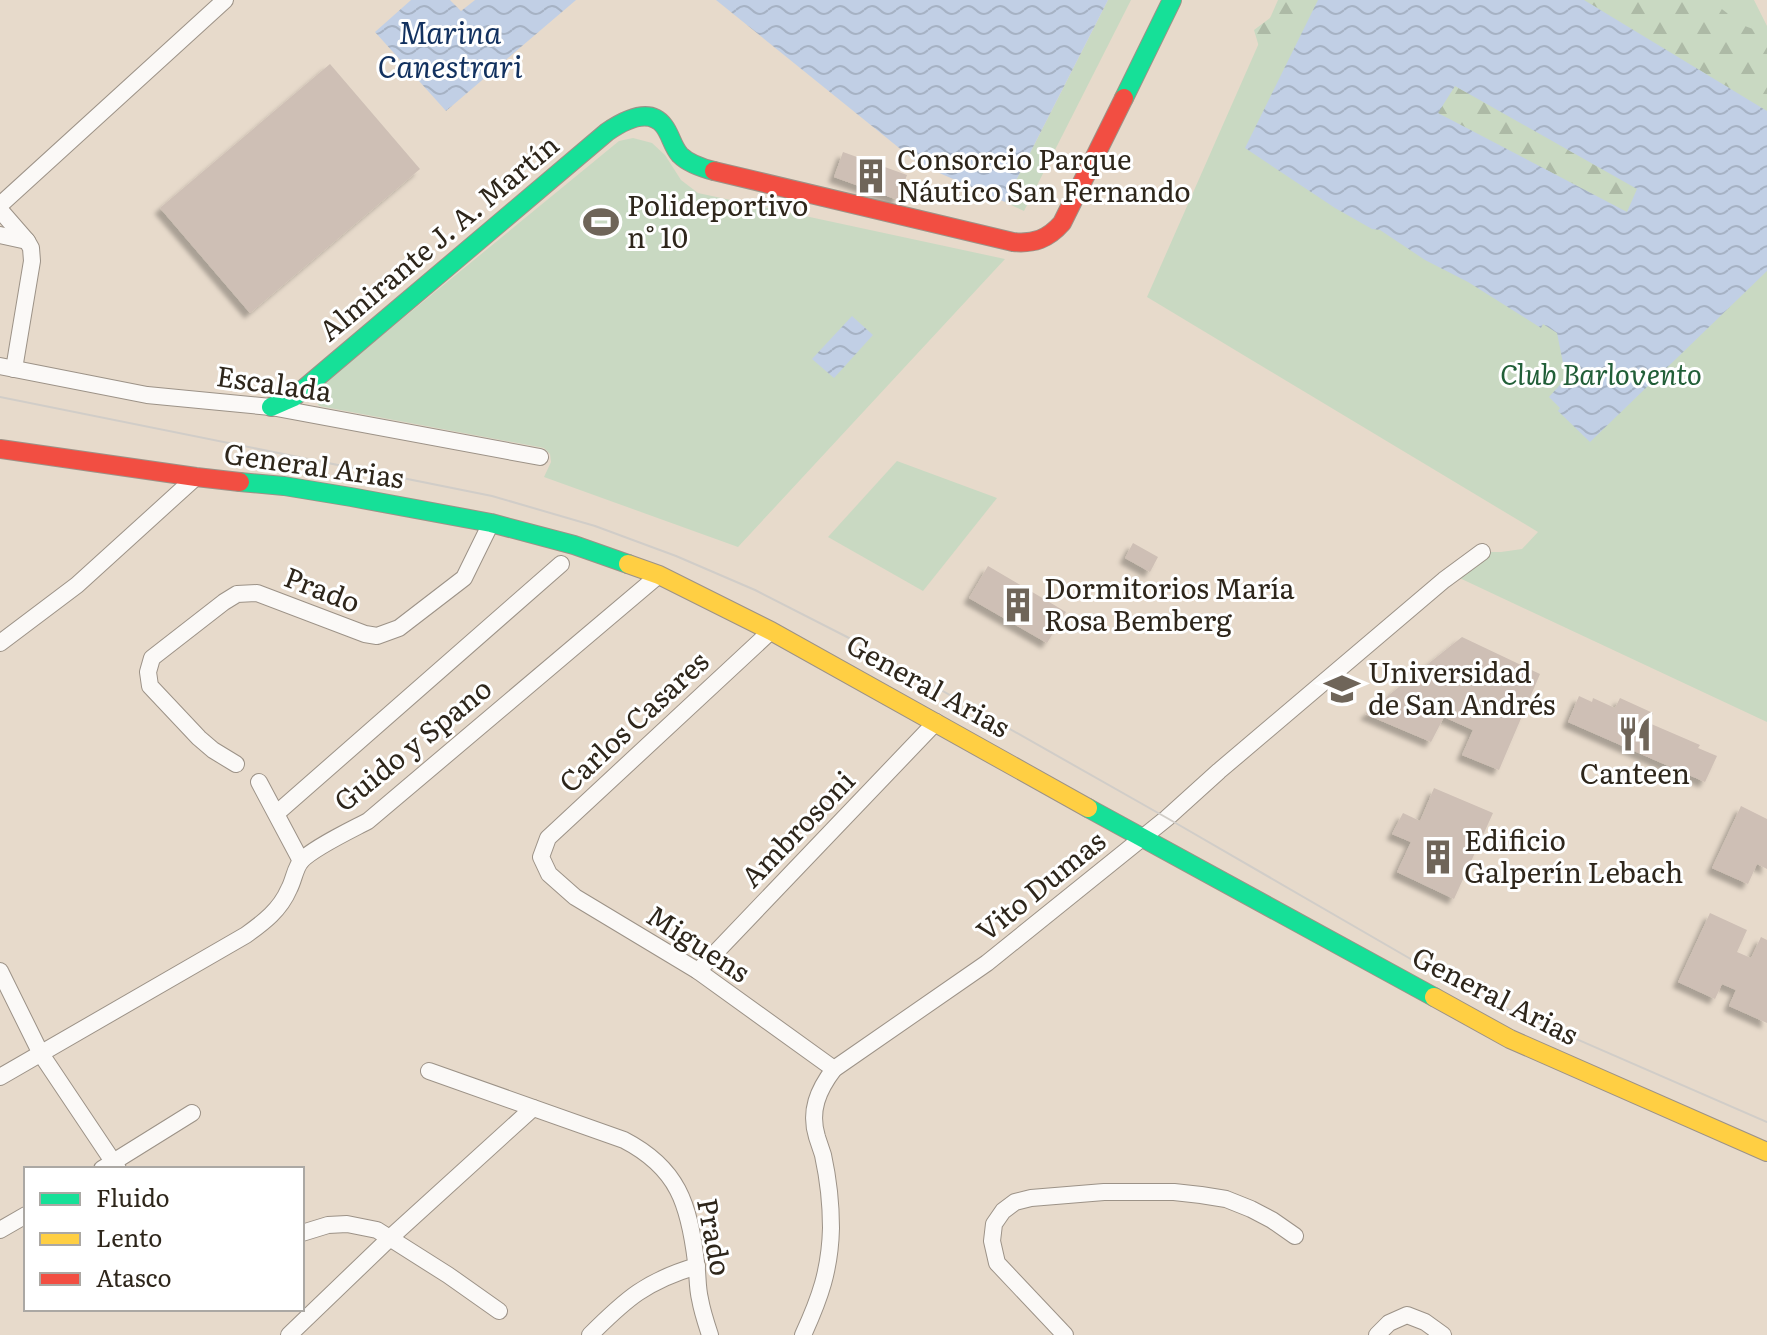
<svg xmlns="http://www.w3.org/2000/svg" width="1767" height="1335" viewBox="0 0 1767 1335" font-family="Literata,serif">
	<defs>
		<pattern id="forest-firs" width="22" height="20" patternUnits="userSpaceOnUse" patternTransform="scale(2)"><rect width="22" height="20" fill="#c9d9c2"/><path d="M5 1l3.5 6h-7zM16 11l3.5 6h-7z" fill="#adbaa6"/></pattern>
		<pattern id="water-waves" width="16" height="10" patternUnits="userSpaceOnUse" patternTransform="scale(2)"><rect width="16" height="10" fill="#c1cfe5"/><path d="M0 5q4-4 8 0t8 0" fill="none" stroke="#a6b2c4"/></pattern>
		<filter id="shadow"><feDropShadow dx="-5.5" dy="5.5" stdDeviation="2" flood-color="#0004"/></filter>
	</defs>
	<rect width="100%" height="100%" fill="#e7dacb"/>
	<g fill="#c9d9c2">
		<path d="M1108,0H1131L1024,211L1005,202Z"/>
		<path d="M1278,0H1754L1767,26V722L1451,574L1482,552H1501L1522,549L1538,532L1147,297Z"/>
		<path d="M633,138L652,143L665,155L681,180L698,193L1005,259L738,547L544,477L551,462L550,454L544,448L319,406L314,397L318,388L619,141Z"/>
		<path d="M897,461L997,498L923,591L828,537Z"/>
	</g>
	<g fill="url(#forest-firs)">
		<path d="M1279,0H1318H1309L1296,13L1282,42L1262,57L1254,30L1274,15Z"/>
		<path d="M1584,0H1710L1727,13L1734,22L1753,29L1767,28V111Z"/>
		<path d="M1455,86L1637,189L1627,212L1437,113Z"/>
	</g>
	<g fill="url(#water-waves)" fill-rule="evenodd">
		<path d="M411,0H450L461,11L475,0H576L446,111L375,32Z"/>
		<path d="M716,0H1108L1005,202L919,164Z"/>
		<path d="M1318,0H1584L1767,111V271L1590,442L1558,411L1560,408L1549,397L1566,378L1557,333L1543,324L1541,328L1468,282L1425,260L1380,230L1372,229L1335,208L1245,148ZM1455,86L1637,189L1627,212L1438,113Z"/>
		<path d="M852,316L873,335L834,378L812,359Z"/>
	</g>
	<g fill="#cebfb5" filter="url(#shadow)">
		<path d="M330,64L420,169L250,313L160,208Z"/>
		<path d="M843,152L907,175L898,200L834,177Z"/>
		<path d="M1133,543L1158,557L1150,572L1125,558Z"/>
		<path d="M988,566L1066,612L1047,643L969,598Z"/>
		<path d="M1462,637L1540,674L1499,770L1462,755L1473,730L1444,717L1431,742L1365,714Z"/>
		<path d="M1579,696L1592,702L1593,698L1615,708L1620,698L1653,713L1649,723L1700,745L1698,748L1717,756L1705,782L1568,722Z"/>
		<path d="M1434,788L1493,813L1454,899L1397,872L1411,842L1392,834L1403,813L1420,821Z"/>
		<path d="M1741,806L1767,819V869L1757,864L1748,884L1712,868Z"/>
		<path d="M1710,913L1747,930L1737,952L1751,958L1761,937L1767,940V1023L1729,1006L1736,990L1722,984L1715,999L1678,982Z"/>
	</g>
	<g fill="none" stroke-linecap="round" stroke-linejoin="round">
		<g stroke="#9c9287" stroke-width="18">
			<g id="street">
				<path d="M0,205L225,0"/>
				<path d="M0,210L27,241"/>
				<path d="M0,235L27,241L31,248L32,261L14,369"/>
				<path d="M0,366L147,395L271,407L540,457"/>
				<path d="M771,631L548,838L541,857L549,874L575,897L698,971L834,1069"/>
				<path d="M0,643L77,585L196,477"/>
				<path d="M236,764L213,750L199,738L150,686L148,672L152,658L224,602L237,594L257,593L365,634L377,636L399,628L464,578L491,523"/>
				<path d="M259,782L301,861"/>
				<path d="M277,813L561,564"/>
				<path d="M0,971L41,1054L118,1169"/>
				<path d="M698,971L936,722"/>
				<path d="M429,1071L624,1140C678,1168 689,1204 696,1262C698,1274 697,1287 700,1299C702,1311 706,1323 710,1335"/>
				<path d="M0,1077L246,935C264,922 280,910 289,889C294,880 295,867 302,860C315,847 351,830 368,821L659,575"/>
				<path d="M102,1169L192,1113"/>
				<path d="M0,1230L26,1215"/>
				<path d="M302,1233L328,1225L347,1224L377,1230L448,1275L499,1311"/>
				<path d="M289,1335L391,1237L533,1108"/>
				<path d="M590,1335C626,1299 646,1281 697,1266"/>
				<path d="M803,1335C820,1298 830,1270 831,1228C831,1204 828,1178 823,1155C821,1149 819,1143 817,1137C809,1111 818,1090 834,1069L987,963L1167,818L1219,771L1444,580L1482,552"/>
				<path d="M1065,1335L997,1263L992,1241L994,1224L1003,1211L1015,1202L1031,1198L1104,1192H1174L1201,1195L1226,1199L1251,1209L1272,1220L1295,1236"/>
				<path d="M1377,1335L1389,1323L1407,1315L1425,1322L1443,1335"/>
			</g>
		</g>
		<g stroke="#9c9287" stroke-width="20">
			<g id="fast">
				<path d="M1124,98L1172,0"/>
				<path d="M271,407L294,397L607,132C623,121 649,106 664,126C671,135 672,146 680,155C689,164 702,168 714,171"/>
				<path d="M240,482L284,486L351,497L491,523L574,545L628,564"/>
				<path d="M1088,808L1434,997"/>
			</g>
		</g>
		<g stroke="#9c9287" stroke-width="20">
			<g id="slow">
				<path d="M628,564L659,575L771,631L1088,808"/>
				<path d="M1434,997L1510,1039L1767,1152"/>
			</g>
		</g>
		<g stroke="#9c9287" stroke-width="20">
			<g id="jam">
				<path d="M714,171L1013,242C1034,244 1048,239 1062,223L1124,98"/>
				<path d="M0,449L196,477L240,482"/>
			</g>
		</g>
		<use href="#street" stroke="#fbf9f7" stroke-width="16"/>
		<use href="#fast" stroke="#16e098" stroke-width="18"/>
		<use href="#slow" stroke="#ffcf43" stroke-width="18"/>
		<use href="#jam" stroke="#f24e42" stroke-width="18"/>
		<path stroke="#d1cdc8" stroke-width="2" d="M0,397L492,496L595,526L676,556L755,590L851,639L1167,818L1466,991L1767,1122"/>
	</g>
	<defs>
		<g id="building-bare" transform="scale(2.76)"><path d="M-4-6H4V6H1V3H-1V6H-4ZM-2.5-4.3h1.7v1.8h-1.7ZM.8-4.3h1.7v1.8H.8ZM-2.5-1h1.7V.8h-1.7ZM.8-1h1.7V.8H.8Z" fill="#6f6559" stroke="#fff" stroke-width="2.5" paint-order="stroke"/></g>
		<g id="stadium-bare" transform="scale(2.76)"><path d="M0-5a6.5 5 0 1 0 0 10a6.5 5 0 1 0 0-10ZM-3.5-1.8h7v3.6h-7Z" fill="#6f6559" stroke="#fff" stroke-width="2.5" paint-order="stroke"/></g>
		<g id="university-bare" transform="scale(2.76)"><path d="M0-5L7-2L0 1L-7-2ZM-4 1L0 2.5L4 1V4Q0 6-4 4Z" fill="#6f6559" stroke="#fff" stroke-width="2.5" paint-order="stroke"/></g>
		<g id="restaurant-bare" transform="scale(2.76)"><path d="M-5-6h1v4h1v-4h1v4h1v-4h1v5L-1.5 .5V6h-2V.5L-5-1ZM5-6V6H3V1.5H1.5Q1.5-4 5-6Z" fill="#6f6559" stroke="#fff" stroke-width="2.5" paint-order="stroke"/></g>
	</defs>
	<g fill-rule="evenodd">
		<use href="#building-bare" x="871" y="176"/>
		<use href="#stadium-bare" x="601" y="222"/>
		<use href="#building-bare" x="1018" y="605"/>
		<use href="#university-bare" x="1342" y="689"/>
		<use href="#restaurant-bare" x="1635" y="734"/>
		<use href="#building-bare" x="1438" y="857"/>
	</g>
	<g text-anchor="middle" stroke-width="6" stroke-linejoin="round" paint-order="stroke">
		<g font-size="28" fill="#2e261b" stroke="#fff" text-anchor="start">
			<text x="897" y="170">Consorcio Parque<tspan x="897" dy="32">Náutico San Fernando</tspan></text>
			<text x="627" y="216">Polideportivo<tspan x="627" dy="32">n° 10</tspan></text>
			<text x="1044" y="599">Dormitorios María<tspan x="1044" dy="32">Rosa Bemberg</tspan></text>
			<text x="1368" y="683">Universidad<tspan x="1368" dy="32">de San Andrés</tspan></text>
			<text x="1635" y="784" text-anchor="middle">Canteen</text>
			<text x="1464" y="851">Edificio<tspan x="1464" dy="32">Galperín Lebach</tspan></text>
		</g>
		<g font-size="28" fill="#2e261b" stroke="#fff">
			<text transform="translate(439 238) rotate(-40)" y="10">Almirante J. A. Martín</text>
			<text transform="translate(274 384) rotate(8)" y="10">Escalada</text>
			<text transform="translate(314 466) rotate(8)" y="10">General Arias</text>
			<text transform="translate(322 590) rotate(21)" y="10">Prado</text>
			<text transform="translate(928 686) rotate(29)" y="10">General Arias</text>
			<text transform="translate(634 722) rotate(-43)" y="10">Carlos Casares</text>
			<text transform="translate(413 745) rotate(-39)" y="10">Guido y Spano</text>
			<text transform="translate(798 829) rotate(-46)" y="10">Ambrosoni</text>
			<text transform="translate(1041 886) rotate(-39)" y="10">Vito Dumas</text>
			<text transform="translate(698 944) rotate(33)" y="10">Miguens</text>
			<text transform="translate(1495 996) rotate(27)" y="10">General Arias</text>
			<text transform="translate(714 1237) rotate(79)" y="10">Prado</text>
		</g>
		<g font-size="28" font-style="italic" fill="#225f38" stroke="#fff">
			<text x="1601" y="385">Club Barlovento</text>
		</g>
		<g font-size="30" font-style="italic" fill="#12315f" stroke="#fff">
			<text x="450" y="44">Marina<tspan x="450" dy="34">Canestrari</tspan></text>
		</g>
	</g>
	<rect x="24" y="1167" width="280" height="144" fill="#ffffff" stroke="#aba8a4" stroke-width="2"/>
	<rect x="40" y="1193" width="40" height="12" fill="#16e098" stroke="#aba8a4" stroke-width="2"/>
	<text x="96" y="1207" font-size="24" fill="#2e261b">Fluido</text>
	<rect x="40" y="1233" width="40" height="12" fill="#ffcf43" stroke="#aba8a4" stroke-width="2"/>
	<text x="96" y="1247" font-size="24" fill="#2e261b">Lento</text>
	<rect x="40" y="1273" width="40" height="12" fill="#f24e42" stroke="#aba8a4" stroke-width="2"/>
	<text x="96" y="1287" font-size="24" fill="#2e261b">Atasco</text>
</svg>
